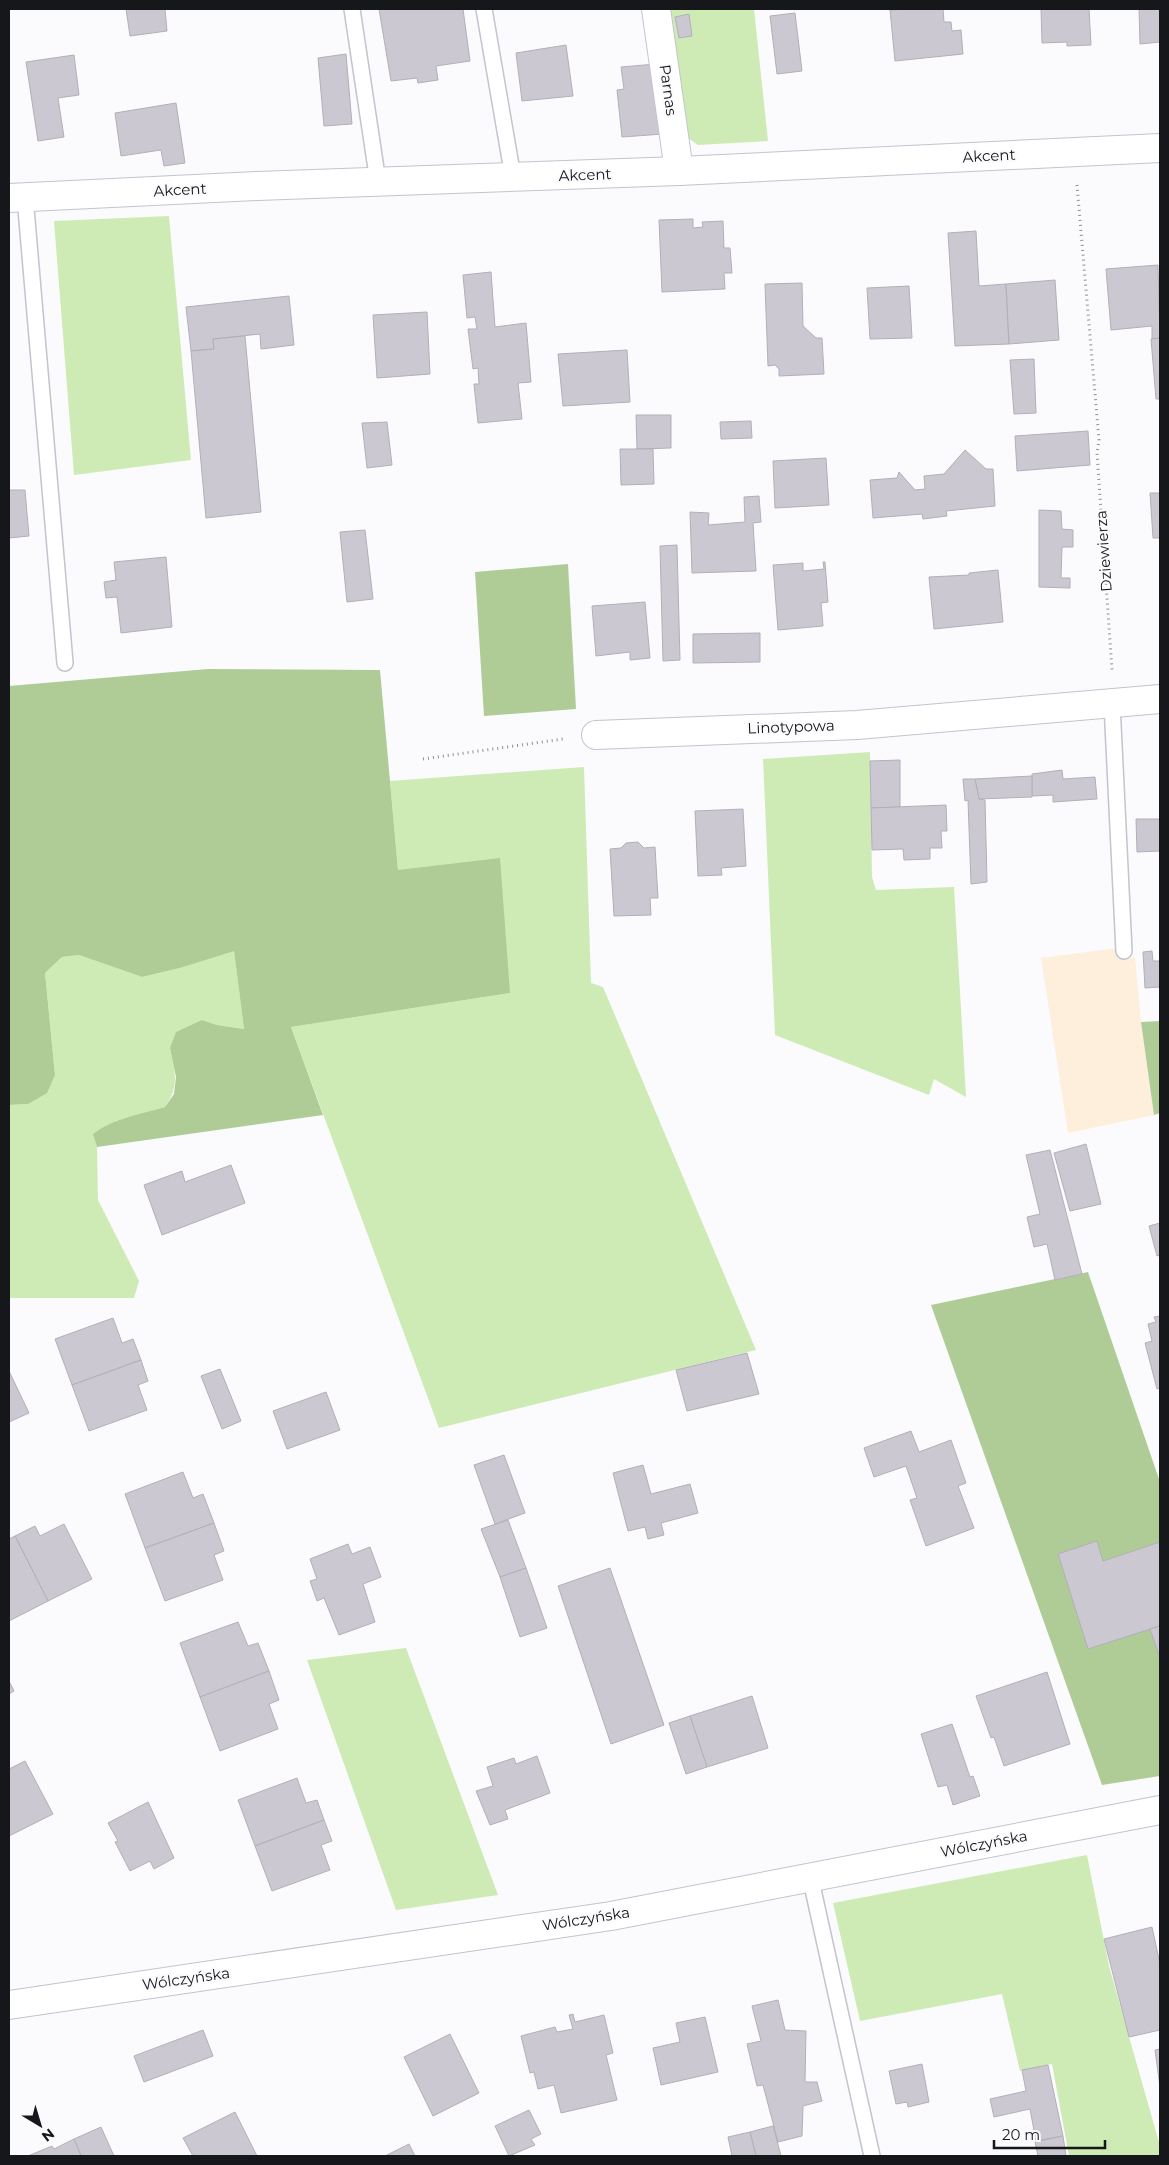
<svg xmlns="http://www.w3.org/2000/svg" width="1169" height="2165" viewBox="0 0 1169 2165" font-family="Montserrat,sans-serif">
	<rect width="100%" height="100%" fill="#fbfbfd"/>
	<path fill="#feefdc" d="M1117,948L1118,959L1135,958L1141,1022L1154,1115L1068,1133L1041,958Z"/>
	<g fill="#ceebb6">
		<path d="M670,9H754L768,141L698,145L688,138Z"/>
		<path d="M169,216L191,460L74,475L54,221Z"/>
		<path d="M870,752L872,877L876,890L954,887L966,1097L934,1079L929,1095L775,1035L763,759Z"/>
		<path d="M584,767L591,983L603,987L756,1350L439,1428L291,1027L510,993L398,870L390,781Z"/>
		<path d="M234,950L244,1029L217,1025L202,1020L170,1048C175,1072 180,1085 165,1107L116,1121L94,1134L97,1147L98,1200L139,1281L134,1298H9V1105L28,1104L55,1075L45,973L62,957L79,955L142,977L180,968Z"/>
		<path d="M406,1648L498,1895L396,1910L307,1660Z"/>
		<path d="M1087,1855L1109,1966L1160,2146V2156H1069L1052,2064L1020,2071L1002,1994L860,2021L833,1903Z"/>
	</g>
	<g fill="#afcc97">
		<path d="M568,564L576,709L484,716L475,572Z"/>
		<path d="M208,669L380,670L398,870L500,858L510,993L291,1027L323,1115L97,1147L93,1134C114,1118 141,1114 165,1107L174,1094L176,1077L170,1048L176,1032L202,1020L217,1025L244,1029L234,951L180,968L142,977L79,955L62,957L45,973L55,1075L47,1093L28,1104L9,1105V686Z"/>
		<path d="M1160,1021V1113L1154,1115L1141,1022Z"/>
		<path d="M1088,1272L1160,1482V1776L1102,1785L931,1305Z"/>
	</g>
	<g fill="#ccc8d2" stroke="#b3afb9">
		<path d="M126,9H165L167,31L130,36Z"/>
		<path d="M379,9H463L470,61L436,66L438,80L418,83L417,78L391,81Z"/>
		<path d="M909,9H943L944,22H951L952,31L961,30L963,54L895,61L890,10Z"/>
		<path d="M1041,9H1089L1091,45L1067,46V42L1042,43Z"/>
		<path d="M1139,9H1160V42L1140,44Z"/>
		<path d="M795,13L802,71L777,74L770,16Z"/>
		<path d="M689,14L692,36L679,38L675,17Z"/>
		<path d="M566,45L573,96L522,101L516,53Z"/>
		<path d="M346,54L352,124L324,126L318,58Z"/>
		<path d="M74,55L79,95L58,98L64,137L38,141L26,62Z"/>
		<path d="M656,64L663,134L622,137L617,90L624,89L621,67Z"/>
		<path d="M176,103L185,163L164,166L161,150L121,156L115,113Z"/>
		<path d="M693,219V228L703,227L702,222L723,221L724,248H730L732,273H724L725,289L662,292L659,220Z"/>
		<path d="M976,231L979,286L1006,284L1009,344L955,346L948,233Z"/>
		<path d="M1158,265L1160,338L1152,339V326L1111,330L1106,269Z"/>
		<path d="M491,272L495,327L526,323L531,382L518,383L522,419L478,423L474,384H479L478,368L473,369L468,329H477L475,317L467,318L463,275Z"/>
		<path d="M1055,280L1059,340L1009,344L1006,284Z"/>
		<path d="M802,283L803,326L816,338H822L824,374L779,376V369L775,365L768,366L765,284Z"/>
		<path d="M909,286L912,338L870,339L867,288Z"/>
		<path d="M289,296L294,345L261,349L260,334L213,339L214,349L191,351L186,307Z"/>
		<path d="M427,312L430,374L377,378L373,315Z"/>
		<path d="M245,336L261,512L206,518L191,351L214,349L213,339Z"/>
		<path d="M1160,338V399H1156L1151,339Z"/>
		<path d="M627,350L630,402L563,406L558,354Z"/>
		<path d="M1034,359L1036,413L1014,414L1010,360Z"/>
		<path d="M636,415H671V448L637,449Z"/>
		<path d="M751,421L752,438L721,439L720,422Z"/>
		<path d="M387,422L392,465L367,468L362,423Z"/>
		<path d="M1088,431L1090,465L1017,471L1015,436Z"/>
		<path d="M620,449H653L654,484L621,485Z"/>
		<path d="M965,450L986,469H993L995,506L946,511L947,516L923,519L922,514L873,518L870,480L897,478L899,472L915,490L925,489L924,476L944,474Z"/>
		<path d="M826,458L829,505L775,508L773,461Z"/>
		<path d="M9,490H25L29,536L9,538Z"/>
		<path d="M1150,493H1160V538H1153Z"/>
		<path d="M759,496L761,522L753,523L756,571L692,573L690,512L709,513L708,525L745,522L744,497Z"/>
		<path d="M1039,510L1061,511L1062,529L1073,530V547H1062L1061,578H1070V588L1039,587Z"/>
		<path d="M365,530L373,599L347,602L340,532Z"/>
		<path d="M677,545L680,660L663,661L660,546Z"/>
		<path d="M166,557L172,627L121,633L117,597L106,598L104,582L116,580L114,562Z"/>
		<path d="M823,562H825L828,602L821,603L823,626L778,630L773,565L803,563V571L824,569Z"/>
		<path d="M998,570L1003,622L934,629L929,577L969,575V573Z"/>
		<path d="M645,602L650,658L630,660V652L596,656L592,606Z"/>
		<path d="M760,633V662L693,663V634Z"/>
		<path d="M900,760V807L871,808L870,761Z"/>
		<path d="M1062,770L1063,779L1095,777L1097,799L1053,802V795L1032,796V774Z"/>
		<path d="M1032,776V797L979,799L975,779Z"/>
		<path d="M963,779H975L979,799L985,800L987,882L971,884L968,800L965,801Z"/>
		<path d="M946,805L947,831H941L942,848H930V859L904,860L903,849L872,850L871,808Z"/>
		<path d="M743,809L746,866L721,868L722,875L698,876L695,811Z"/>
		<path d="M1136,819H1160V851L1137,852Z"/>
		<path d="M638,842L644,848L655,847L658,898H650L651,915L614,916L610,849L621,848L626,843Z"/>
		<path d="M1152,951L1153,961H1160V987L1145,988L1143,952Z"/>
		<path d="M1086,1144L1101,1204L1070,1211L1054,1153Z"/>
		<path d="M1050,1150L1082,1274L1055,1280L1047,1244L1034,1247L1027,1217L1040,1214L1026,1155Z"/>
		<path d="M231,1165L245,1203L162,1235L144,1185L182,1171L185,1182Z"/>
		<path d="M1160,1223V1255L1157,1256L1149,1226Z"/>
		<path d="M1160,1316V1388L1157,1389L1145,1343L1152,1341L1148,1324L1156,1322L1154,1317Z"/>
		<path d="M113,1318L122,1343L133,1339L141,1360L72,1385L55,1339Z"/>
		<path d="M747,1353L759,1394L687,1411L676,1370Z"/>
		<path d="M141,1360L148,1381L138,1385L147,1410L89,1431L72,1385Z"/>
		<path d="M220,1369L241,1421L222,1429L201,1376Z"/>
		<path d="M9,1371L29,1413L9,1422Z"/>
		<path d="M326,1392L340,1430L287,1449L273,1411Z"/>
		<path d="M911,1431L919,1452L951,1440L966,1483L958,1486L974,1528L926,1546L910,1500L917,1498L906,1466L874,1477L864,1448Z"/>
		<path d="M504,1455L525,1513L495,1524L474,1465Z"/>
		<path d="M643,1465L651,1494L690,1484L698,1513L661,1523L664,1535L648,1539L645,1527L628,1531L613,1473Z"/>
		<path d="M183,1472L193,1498L203,1494L214,1523L145,1548L125,1494Z"/>
		<path d="M508,1520L526,1568L500,1577L481,1529Z"/>
		<path d="M214,1523L224,1551L214,1555L223,1580L165,1601L145,1548Z"/>
		<path d="M64,1524L92,1579L48,1601L15,1536L35,1526L40,1536Z"/>
		<path d="M15,1536L48,1601L9,1621V1539Z"/>
		<path d="M1097,1541L1103,1561L1160,1542V1626L1088,1649L1058,1554Z"/>
		<path d="M348,1544L352,1554L370,1547L381,1577L363,1584L375,1622L339,1635L324,1598L317,1601L310,1581L317,1579L310,1559Z"/>
		<path d="M526,1568L547,1628L520,1637L500,1577Z"/>
		<path d="M610,1568L664,1725L611,1744L558,1586Z"/>
		<path d="M238,1622L248,1646L258,1643L269,1671L200,1697L180,1643Z"/>
		<path d="M1160,1626V1658L1150,1629Z"/>
		<path d="M269,1671L279,1700L269,1704L278,1729L220,1751L200,1697Z"/>
		<path d="M1047,1672L1070,1744L1004,1766L994,1737L991,1738L976,1696Z"/>
		<path d="M9,1681L14,1691L9,1694Z"/>
		<path d="M752,1696L768,1748L707,1767L690,1716Z"/>
		<path d="M690,1716L707,1767L686,1774L669,1723Z"/>
		<path d="M952,1724L970,1777L973,1776L980,1796L953,1805L947,1785L938,1787L921,1734Z"/>
		<path d="M537,1756L550,1793L505,1810L508,1819L490,1825L476,1791L493,1786L487,1767L514,1758L516,1764Z"/>
		<path d="M25,1761L53,1814L9,1836V1769Z"/>
		<path d="M297,1778L306,1803L317,1800L324,1820L255,1846L238,1800Z"/>
		<path d="M148,1802L174,1858L154,1869L150,1861L130,1871L115,1842L118,1841L108,1823Z"/>
		<path d="M324,1820L332,1841L321,1845L330,1870L272,1891L255,1846Z"/>
		<path d="M1152,1927L1160,1964V2030L1129,2037L1104,1939Z"/>
		<path d="M778,2000L785,2030L806,2031L805,2082H817L822,2101L803,2106L802,2136L778,2142L763,2085L757,2086L747,2044L761,2041L752,2006Z"/>
		<path d="M573,2014L575,2022L604,2015L613,2053L606,2055L617,2100L561,2113L554,2085L538,2089L534,2072L530,2073L521,2036L555,2027L557,2032L573,2029L569,2015Z"/>
		<path d="M705,2017L718,2072L661,2085L653,2048L680,2042L676,2023Z"/>
		<path d="M203,2030L213,2056L144,2082L134,2056Z"/>
		<path d="M450,2034L479,2093L433,2116L404,2057Z"/>
		<path d="M1160,2049V2087L1155,2050Z"/>
		<path d="M922,2064L929,2102L908,2107L907,2102L896,2104L889,2071Z"/>
		<path d="M1048,2065L1063,2136L1036,2141L1030,2109L994,2117L990,2099L1026,2091L1022,2070Z"/>
		<path d="M529,2110L541,2134L531,2139L535,2145L509,2156L495,2126Z"/>
		<path d="M235,2112L257,2156H193L183,2138Z"/>
		<path d="M773,2126L781,2156H756L750,2132Z"/>
		<path d="M101,2127L114,2156H81L74,2139Z"/>
		<path d="M750,2132L756,2156H732L728,2137Z"/>
		<path d="M1063,2136L1066,2156H1038L1035,2142Z"/>
		<path d="M74,2139L81,2156H28L52,2146L54,2149Z"/>
		<path d="M409,2144L415,2156H385Z"/>
	</g>
	<g fill="none" stroke-linecap="round" stroke-linejoin="round">
		<g stroke="#c2c4ce" stroke-width="18">
			<g id="lane">
				<path d="M352,9L378,182"/>
				<path d="M484,9L513,177"/>
				<path d="M25,197L65,663"/>
				<path d="M1112,704L1124,951"/>
				<path d="M810,1876L872,2156"/>
			</g>
		</g>
		<g stroke="#c2c4ce" stroke-width="30">
			<g id="street">
				<path d="M656,9L679,171"/>
				<path d="M9,198L257,186L679,171L1160,148"/>
				<path d="M596,735L857,725L1160,699"/>
			</g>
		</g>
		<g stroke="#c2c4ce" stroke-width="30">
			<path id="secondary" d="M9,2005L611,1916L1160,1810"/>
		</g>
		<g stroke="#909093" stroke-width="3" stroke-dasharray="1 4" stroke-linecap="butt">
			<path d="M1077,185L1099,440L1097,453L1112,670"/>
			<path d="M423,759L563,739"/>
		</g>
		<use href="#lane" stroke="#fff" stroke-width="15"/>
		<use href="#street" stroke="#fff" stroke-width="28"/>
		<use href="#secondary" stroke="#fff" stroke-width="28"/>
	</g>
	<g text-anchor="middle" stroke-width="4.5" stroke-linejoin="round" paint-order="stroke">
		<g font-size="15" fill="#16171a" stroke="#fbfbfd">
			<text transform="translate(668 90) rotate(82)" y="5">Parnas</text>
			<text transform="translate(989 156) rotate(-3)" y="5">Akcent</text>
			<text transform="translate(585 175) rotate(-2)" y="5">Akcent</text>
			<text transform="translate(180 190) rotate(-3)" y="5">Akcent</text>
			<text transform="translate(1104 551) rotate(-94)" y="5">Dziewierza</text>
			<text transform="translate(791 727) rotate(-2)" y="5">Linotypowa</text>
			<text transform="translate(984 1844) rotate(-11)" y="5">Wólczyńska</text>
			<text transform="translate(586 1919) rotate(-9)" y="5">Wólczyńska</text>
			<text transform="translate(186 1979) rotate(-8)" y="5">Wólczyńska</text>
		</g>
	</g>
	<rect width="1169" height="2165" fill="none" stroke="#16171a" stroke-width="20"/>
	<g transform="translate(40 2125) rotate(142)" stroke="#fbfbfd" stroke-width="4" paint-order="stroke">
	<path d="M0-4L9 19L0 12L-9 19Z" fill="#16171a"/>
	<text y="-8" font-size="14" font-weight="bold" text-anchor="middle" fill="#16171a">N</text>
	</g>
	<path d="M994 2140v8h111v-8" fill="none" stroke="#16171a" stroke-width="2.5"/>
	<text x="1002" y="2140" font-size="15" fill="#16171a" stroke="#fbfbfd" stroke-width="4" paint-order="stroke">20 m</text>
</svg>
